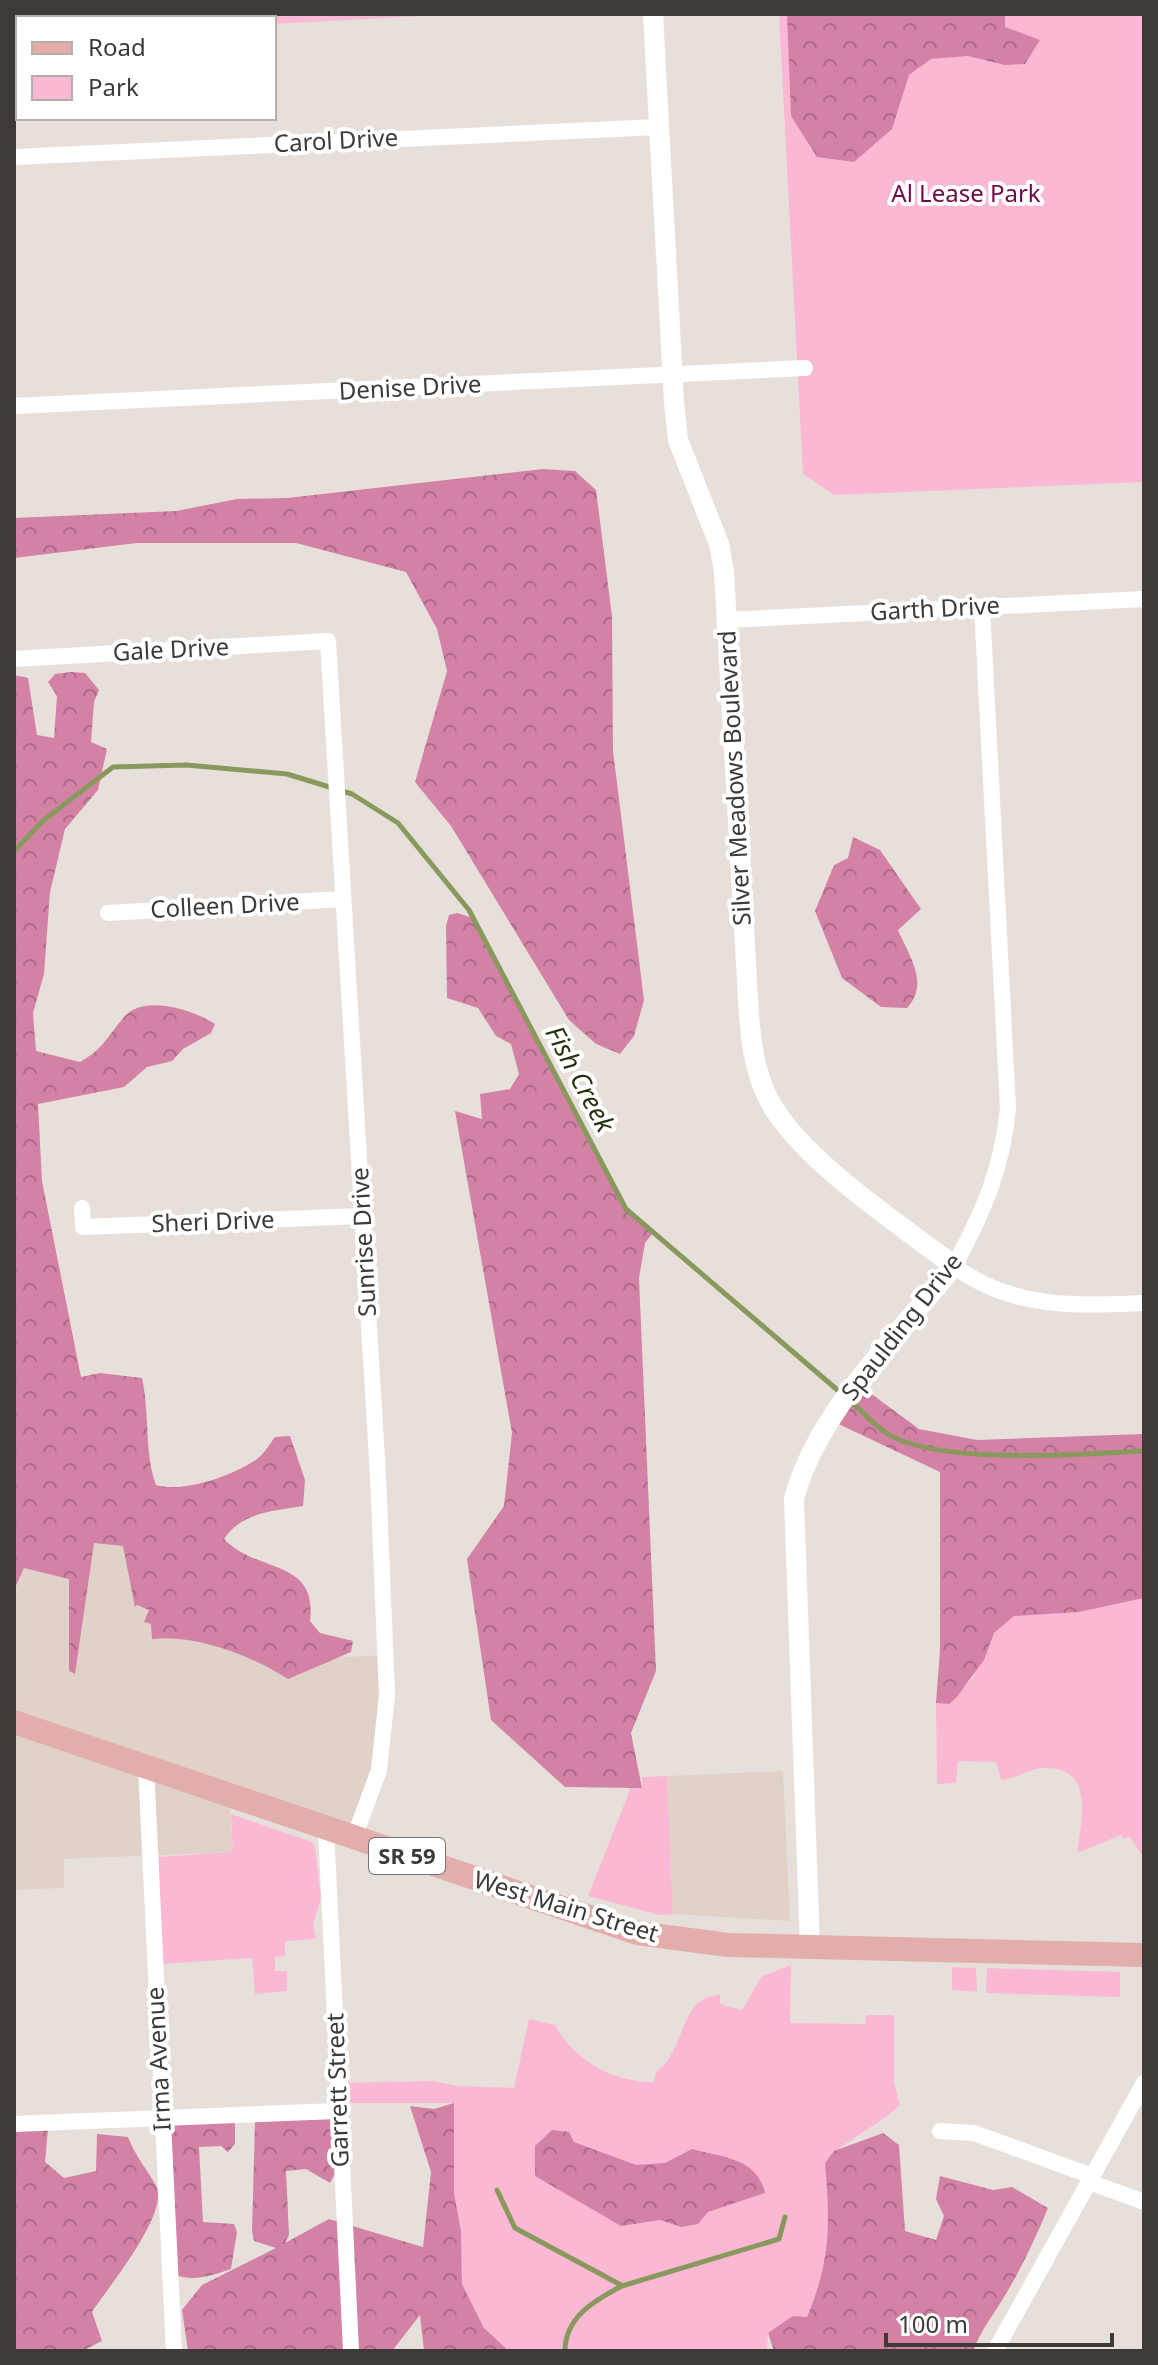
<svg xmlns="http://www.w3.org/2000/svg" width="1158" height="2365" viewBox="0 0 1158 2365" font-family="'Noto Sans',sans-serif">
	<defs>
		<pattern id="forest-crowns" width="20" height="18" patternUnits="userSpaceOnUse" patternTransform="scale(2)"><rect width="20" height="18" fill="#d481a6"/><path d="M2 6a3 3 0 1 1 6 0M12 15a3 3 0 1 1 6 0" fill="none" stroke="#ad6b88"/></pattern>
	</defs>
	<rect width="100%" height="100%" fill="#e7e0da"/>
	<g fill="#e0d2c8">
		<path d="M129,1508L288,1660L385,1655L386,1729L354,1838L229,1797L233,1852L64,1859V1888L14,1890V1515Z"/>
		<path d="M783,1771L790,1921L673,1914L667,1776Z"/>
	</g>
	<g fill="#fab8d4">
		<path d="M92,14H459L274,24V18H92Z"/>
		<path d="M779,14H1144V482L834,495L803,474Z"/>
		<path d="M1144,1598V1858L1130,1837L1123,1839L1121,1835L1077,1853C1081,1820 1096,1766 1043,1768C1029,1769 1017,1778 1001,1780L996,1762L958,1761L956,1783L937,1784L936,1703L949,1704L973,1677L994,1633L1014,1615L1079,1612Z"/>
		<path d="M667,1776L673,1914L660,1915L588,1896L631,1787H642V1777Z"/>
		<path d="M231,1814L312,1842L315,1847L321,1898L313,1924L316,1939L285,1941V1956L275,1957V1971H287V1991L255,1994L252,1958L162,1964L157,1857L233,1852Z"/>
		<path d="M791,1965L790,2023L865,2024L866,2015H894V2083L900,2105C877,2127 842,2141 825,2163C830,2224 831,2259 807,2317L768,2333L767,2351H509L484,2328L462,2284L461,2231L454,2193V2103H337V2083L434,2081L457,2086L514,2088L529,2019L555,2025C575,2061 613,2082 654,2082L656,2072C687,2050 678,1997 720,1995V2004L742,2010L761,1977Z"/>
		<path d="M952,1967L976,1968L977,1992L952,1990Z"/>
		<path d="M987,1968L1120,1972V1997L986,1993Z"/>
	</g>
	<g fill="url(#forest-crowns)">
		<path d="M787,14H1005V27L1040,40L1025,64L1005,65L968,56L931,59L909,75L892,129L854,162L817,157L791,116Z"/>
		<path d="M543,469L575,471L596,490L612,616L613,751L644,1000L634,1036L620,1054L596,1044L569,1020L451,826L415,782L447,671L437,629L406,572L296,543H137L14,558V518L176,511L237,499L287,498Z"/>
		<path d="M71,672L85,673L99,690L94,702L91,742L107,749L98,790L65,829L50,892L44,974L33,1013L36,1051L80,1062C105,1048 107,1036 125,1016C145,994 194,1010 215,1024L211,1033L183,1049L172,1061L147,1067L124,1087L38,1104L42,1181L81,1377L100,1373L142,1378C150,1415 144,1453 156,1485C184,1493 231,1476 254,1461C263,1456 269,1445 275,1437L290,1436L305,1480L303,1506C274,1511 242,1512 224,1539C257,1574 318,1558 310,1621L320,1633L353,1641L351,1652L288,1679C252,1656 196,1634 152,1639L151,1624L144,1622L149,1610L137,1605L135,1607L123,1546L94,1543L75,1674L69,1671V1579L24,1568L14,1590V675L28,678L37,735L54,738L57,696L48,682L55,674Z"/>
		<path d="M853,837L880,850L921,909L898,930C909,956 930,984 907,1008L881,1007L842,978L815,911L834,865L848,858Z"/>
		<path d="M457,913L473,918L626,1209L653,1233L645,1243L639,1278L656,1671L631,1733L642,1788L565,1787L491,1720L467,1559L504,1506L512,1433L455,1111L482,1119L480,1094L510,1089L519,1074L511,1044L496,1036L478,1008L447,998L446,926L449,915Z"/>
		<path d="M858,1384L919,1429L977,1440L1144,1434V1598L1079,1612L1014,1616L994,1633L984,1660L956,1698L949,1704L936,1703L940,1650V1472L830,1420Z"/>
		<path d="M454,2103V2193L461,2231L462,2284L484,2328L509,2351H424L420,2315L392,2351H188L182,2310L202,2285L276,2248L254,2241L252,2231L255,2122L331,2117L336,2172L330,2183L306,2169L286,2171L289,2235L285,2243L329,2219L423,2247L431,2172L410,2106L434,2109Z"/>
		<path d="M235,2116V2144L228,2152L221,2146L199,2147L203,2222L234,2224L237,2232L231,2269C213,2275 195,2282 175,2275L162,2119Z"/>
		<path d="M48,2129L45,2162L64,2178L96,2171L97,2134L128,2137C135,2156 147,2169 156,2186C170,2213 108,2287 92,2312L102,2341L82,2351H14V2130Z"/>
		<path d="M552,2130L569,2132L574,2142L636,2165L665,2163L692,2149C722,2157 757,2158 765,2193L708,2212L698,2224L681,2227L660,2220L621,2226L535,2176V2146Z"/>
		<path d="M883,2133L899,2145L905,2231L936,2240L944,2216L936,2199L940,2176L993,2190L1012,2187L1048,2208C1036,2237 1023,2265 1007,2292C994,2315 984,2324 973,2351H774L768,2333L793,2316L807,2317C831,2260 830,2223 825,2163L834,2151Z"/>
	</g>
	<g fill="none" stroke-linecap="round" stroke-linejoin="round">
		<g stroke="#89995e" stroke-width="5">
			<path d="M14,851L44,820L113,767L186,765L287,774L352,794L398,823L469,910L626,1209L841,1393"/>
			<path d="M849,1400C861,1410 873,1424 886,1433C938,1466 1081,1454 1144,1451"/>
			<path d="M497,2190L515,2228L621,2285"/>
			<path d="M565,2351C565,2317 595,2300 622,2286L779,2239L785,2217"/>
		</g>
		<g stroke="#fff" stroke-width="16">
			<path d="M14,157L658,127"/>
			<path d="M14,406L805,368"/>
			<path d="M982,607L1008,1108C1003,1167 982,1215 954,1266C1012,1309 1076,1306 1144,1303"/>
			<path d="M727,620L1144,599"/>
			<path d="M14,659L328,641L378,1476L387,1695L379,1770L354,1838"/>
			<path d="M108,913L343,899"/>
			<path d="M82,1208L83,1227L362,1216"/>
			<path d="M146,1767L174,2351"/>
			<path d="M326,1829L351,2351"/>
			<path d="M14,2124L337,2111"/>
			<path d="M940,2131L974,2133L1092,2176"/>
			<path d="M1089,2182L1144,2202"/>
			<path d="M995,2351L1144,2083"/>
		</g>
		<path stroke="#fff" stroke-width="20" d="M653,14L674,402L678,440L719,544L724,572L748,999C750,1034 753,1071 770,1102C804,1162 898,1223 954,1266C899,1334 816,1413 794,1499L810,1947"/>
		<path stroke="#e2adaa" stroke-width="24" d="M14,1722L637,1933L728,1945L1144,1955"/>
	</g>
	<g text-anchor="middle" stroke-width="8" stroke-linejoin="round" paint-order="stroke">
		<rect fill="#fff" stroke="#777574" stroke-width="2" x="369" y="1838" width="76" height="36" rx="6"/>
		<g font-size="22" font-weight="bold" fill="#3d3a38">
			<text x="407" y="1864">SR 59</text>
		</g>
		<g font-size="24" fill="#3d3a38" stroke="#fff">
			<text transform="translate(336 141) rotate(-3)" y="8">Carol Drive</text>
			<text transform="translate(410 388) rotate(-3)" y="8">Denise Drive</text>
			<text transform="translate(935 609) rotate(-3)" y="8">Garth Drive</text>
			<text transform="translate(171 650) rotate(-3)" y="8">Gale Drive</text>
			<text transform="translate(735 778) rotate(-93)" y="8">Silver Meadows Boulevard</text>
			<text transform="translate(225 906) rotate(-3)" y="8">Colleen Drive</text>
			<text transform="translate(213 1222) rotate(-2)" y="8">Sheri Drive</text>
			<text transform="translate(364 1242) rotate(-93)" y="8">Sunrise Drive</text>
			<text transform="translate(902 1327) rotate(-52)" y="8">Spaulding Drive</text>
			<text transform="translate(566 1907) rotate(17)" y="8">West Main Street</text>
			<text transform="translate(159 2059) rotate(-93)" y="8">Irma Avenue</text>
			<text transform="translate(338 2090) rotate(-92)" y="8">Garrett Street</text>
		</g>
		<g font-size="24" fill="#700a46" stroke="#fff">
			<text x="966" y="202">Al Lease Park</text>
		</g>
		<g font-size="26" font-style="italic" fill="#27310d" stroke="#fff">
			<text transform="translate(580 1079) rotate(62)" y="9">Fish Creek</text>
		</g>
	</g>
	<rect width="1158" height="2365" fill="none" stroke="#3d3a38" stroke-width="32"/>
	<rect x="16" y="16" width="260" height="104" fill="#ffffff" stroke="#b1b0af" stroke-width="2"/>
	<rect x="32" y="42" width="40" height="12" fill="#e2adaa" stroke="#b1b0af" stroke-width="2"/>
	<text x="88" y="56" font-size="24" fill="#3d3a38">Road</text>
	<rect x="32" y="76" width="40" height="24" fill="#fab8d4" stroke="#b1b0af" stroke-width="2"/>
	<text x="88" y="96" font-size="24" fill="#3d3a38">Park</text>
	<path d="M886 2333v12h226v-12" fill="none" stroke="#3d3a38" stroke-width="4"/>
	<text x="898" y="2333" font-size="24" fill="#3d3a38" stroke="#ffffff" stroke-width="6" paint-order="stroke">100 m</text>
</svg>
